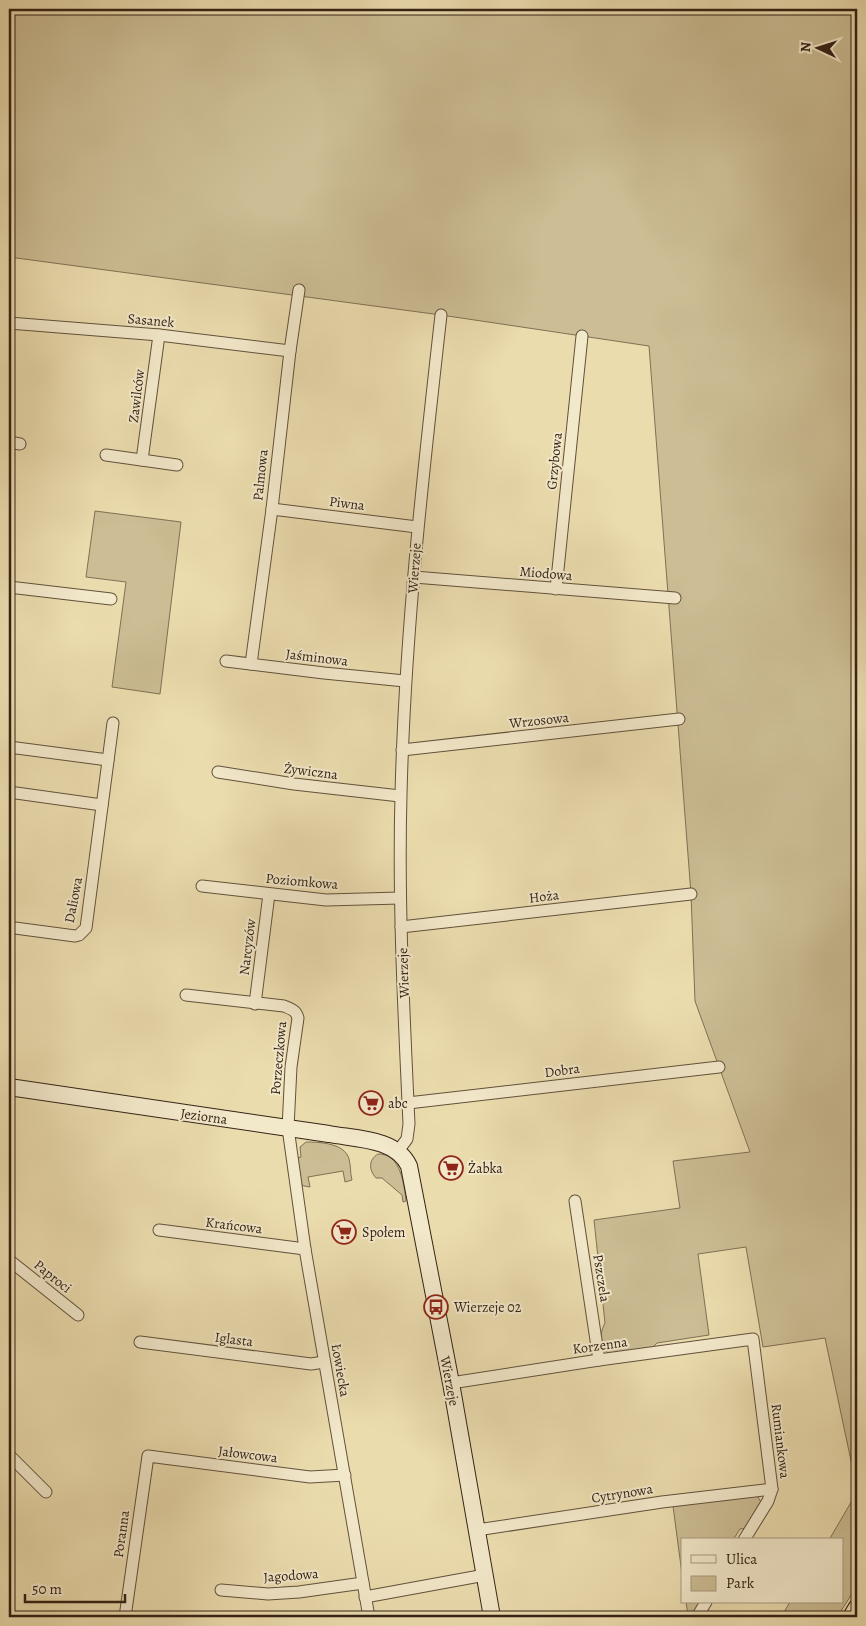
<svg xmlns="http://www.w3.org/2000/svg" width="866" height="1626" viewBox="0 0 866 1626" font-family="Alegreya,serif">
	<rect width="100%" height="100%" fill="#ebdcae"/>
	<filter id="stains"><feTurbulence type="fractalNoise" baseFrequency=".004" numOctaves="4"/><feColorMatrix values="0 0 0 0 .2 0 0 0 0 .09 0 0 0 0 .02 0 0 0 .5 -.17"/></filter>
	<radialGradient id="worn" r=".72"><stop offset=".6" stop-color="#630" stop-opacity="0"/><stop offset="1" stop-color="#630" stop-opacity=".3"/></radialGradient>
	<g fill="#ccbd94" stroke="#807055">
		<path d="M9,9H857V1489L825,1338L763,1347L746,1247L698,1254L709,1335L657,1343L651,1349L609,1354C598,1345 600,1333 605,1323L594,1220L680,1208L673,1161L750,1152L695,1001L691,894L649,346L441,315L9,257Z"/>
		<path d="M95,511L181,522L160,694L112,687L126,582L86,577Z"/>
		<path d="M306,1142C319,1142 345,1143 349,1159C351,1166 350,1173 352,1180L345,1182L343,1171L308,1177L310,1187L304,1186L301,1184L297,1158L301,1157L300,1147Z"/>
		<path d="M378,1154C401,1153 404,1185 406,1201L403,1202L402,1195L382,1178H376C369,1170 368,1160 378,1154Z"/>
		<path d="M857,1492V1586L837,1617H781L790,1602H842V1540H829Z"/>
		<path d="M751,1495L758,1497L761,1502L747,1528L740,1529L733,1540H682V1574L673,1506Z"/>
		<path d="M686,1602H700L691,1617L688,1615Z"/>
	</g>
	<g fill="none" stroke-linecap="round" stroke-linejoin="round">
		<g stroke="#62513c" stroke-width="13">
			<g id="street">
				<path d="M9,323L159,335L290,351"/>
				<path d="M9,442L20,444"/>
				<path d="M106,455L177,465"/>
				<path d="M142,460L159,335"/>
				<path d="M272,509L417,527"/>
				<path d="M414,577L675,598"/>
				<path d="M9,587L111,599"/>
				<path d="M556,589L582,336"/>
				<path d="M226,661L324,673L405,681"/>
				<path d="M251,664L272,509L290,351L299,290"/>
				<path d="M9,747L108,760"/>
				<path d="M402,750L679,719"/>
				<path d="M218,772L294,784L400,796"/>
				<path d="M9,792L102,805"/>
				<path d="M202,886L326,900L400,898"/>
				<path d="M401,927L691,894"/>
				<path d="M15,928L75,936L79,935L86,928L113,723"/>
				<path d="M186,995L284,1006C291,1009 296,1010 298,1018L291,1067L288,1128L305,1249L369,1617"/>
				<path d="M255,1004L269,894"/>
				<path d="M408,1103L719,1067"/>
				<path d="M398,1151L407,1139L409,1124C404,1014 398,904 401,794C405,633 423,474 441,315"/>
				<path d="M575,1201L599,1360"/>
				<path d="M159,1230L305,1249"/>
				<path d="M9,1260L78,1315"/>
				<path d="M140,1342L311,1364L324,1362"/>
				<path d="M451,1383L599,1360L753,1339L772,1489L768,1501L744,1540"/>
				<path d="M9,1455L46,1492"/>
				<path d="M477,1530L662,1502L772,1489"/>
				<path d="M221,1590L268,1594L299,1592L363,1583"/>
				<path d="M365,1597L485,1575"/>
				<path d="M125,1617L148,1456L310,1477L345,1475"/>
				<path d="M697,1617L706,1602"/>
			</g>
		</g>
		<g stroke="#342316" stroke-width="18">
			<g id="secondary">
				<path d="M9,1087L329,1134C356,1139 396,1138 409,1166L451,1383L492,1617"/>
				<path d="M851,1617L857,1607"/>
			</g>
		</g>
		<use href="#street" stroke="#f2e8ca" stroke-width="11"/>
		<use href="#secondary" stroke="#f2e8ca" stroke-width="16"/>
	</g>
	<defs>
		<g id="supermarket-ring" transform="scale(1.25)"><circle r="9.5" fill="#f2e8ca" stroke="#8f2418" stroke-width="1.5"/><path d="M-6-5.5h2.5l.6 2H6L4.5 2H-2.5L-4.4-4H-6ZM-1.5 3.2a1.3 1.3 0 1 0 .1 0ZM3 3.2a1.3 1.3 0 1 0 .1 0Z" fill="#8f2418"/></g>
		<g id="bus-ring" transform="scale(1.25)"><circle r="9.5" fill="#f2e8ca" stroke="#8f2418" stroke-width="1.5"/><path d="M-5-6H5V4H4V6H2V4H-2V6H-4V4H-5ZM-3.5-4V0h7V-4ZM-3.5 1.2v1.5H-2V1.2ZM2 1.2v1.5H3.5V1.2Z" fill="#8f2418"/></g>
	</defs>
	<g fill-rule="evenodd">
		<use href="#supermarket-ring" x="371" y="1103"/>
		<use href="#supermarket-ring" x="451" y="1168"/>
		<use href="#supermarket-ring" x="344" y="1232"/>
		<use href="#bus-ring" x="436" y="1307"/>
	</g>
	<g text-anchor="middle" stroke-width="4" stroke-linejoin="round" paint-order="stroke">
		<g font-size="14" fill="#342316" stroke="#f2e8ca">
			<text transform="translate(151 320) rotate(5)" y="5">Sasanek</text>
			<text transform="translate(136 396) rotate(-83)" y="5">Zawilców</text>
			<text transform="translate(554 461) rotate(-84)" y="5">Grzybowa</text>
			<text transform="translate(260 475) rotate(-84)" y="5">Palmowa</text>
			<text transform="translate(347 503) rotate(7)" y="5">Piwna</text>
			<text transform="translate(414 568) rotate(-86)" y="5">Wierzeje</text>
			<text transform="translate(546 573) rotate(5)" y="5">Miodowa</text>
			<text transform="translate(317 657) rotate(7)" y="5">Jaśminowa</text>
			<text transform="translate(539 720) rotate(-6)" y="5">Wrzosowa</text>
			<text transform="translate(311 771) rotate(7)" y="5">Żywiczna</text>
			<text transform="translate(302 881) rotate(5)" y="5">Poziomkowa</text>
			<text transform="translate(544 896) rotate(-7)" y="5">Hoża</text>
			<text transform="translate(73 900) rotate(-79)" y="5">Daliowa</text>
			<text transform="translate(247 947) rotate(-83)" y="5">Narcyzów</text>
			<text transform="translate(403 973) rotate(-92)" y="5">Wierzeje</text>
			<text transform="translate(278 1058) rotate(-85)" y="5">Porzeczkowa</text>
			<text transform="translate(562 1070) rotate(-7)" y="5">Dobra</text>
			<text transform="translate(204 1116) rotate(8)" y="5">Jeziorna</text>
			<text transform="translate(234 1225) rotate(7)" y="5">Krańcowa</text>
			<text transform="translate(53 1276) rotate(39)" y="5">Paproci</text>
			<text transform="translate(602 1278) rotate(81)" y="5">Pszczela</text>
			<text transform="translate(234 1339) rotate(7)" y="5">Iglasta</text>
			<text transform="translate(600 1345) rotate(-8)" y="5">Korzenna</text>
			<text transform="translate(341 1370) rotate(80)" y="5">Łowiecka</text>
			<text transform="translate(450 1381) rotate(79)" y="5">Wierzeje</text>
			<text transform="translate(781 1441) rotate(83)" y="5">Rumiankowa</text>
			<text transform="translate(248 1454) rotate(7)" y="5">Jałowcowa</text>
			<text transform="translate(622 1493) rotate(-9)" y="5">Cytrynowa</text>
			<text transform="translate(121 1534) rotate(-82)" y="5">Poranna</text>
			<text transform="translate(291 1575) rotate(-4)" y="5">Jagodowa</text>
		</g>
		<g font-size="14" fill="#342316" stroke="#f2e8ca" text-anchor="start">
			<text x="388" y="1108">abc</text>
			<text x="468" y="1173">Żabka</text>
			<text x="362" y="1237">Społem</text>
			<text x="454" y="1312">Wierzeje 02</text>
		</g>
	</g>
	<rect width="866" height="1626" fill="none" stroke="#ebdcae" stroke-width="30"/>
	<rect x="10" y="10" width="846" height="1606" fill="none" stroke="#342316" stroke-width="2.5"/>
	<rect x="15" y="15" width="836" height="1596" fill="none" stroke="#342316"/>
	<rect x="681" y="1538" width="162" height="65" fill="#f2e8ca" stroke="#a69982"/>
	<rect x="691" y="1555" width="25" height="8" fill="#f2e8ca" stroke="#a69982"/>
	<text x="726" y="1564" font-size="15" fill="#342316">Ulica</text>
	<rect x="691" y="1576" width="25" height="15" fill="#ccbd94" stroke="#a69982"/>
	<text x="726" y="1588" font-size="15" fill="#342316">Park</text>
	<g transform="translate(818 48) rotate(274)" stroke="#f2e8ca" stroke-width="4" paint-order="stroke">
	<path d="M0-4L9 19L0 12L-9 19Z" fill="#342316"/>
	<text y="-8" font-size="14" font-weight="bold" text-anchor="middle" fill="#342316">N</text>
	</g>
	<path d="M25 1594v8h100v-8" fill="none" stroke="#342316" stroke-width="2.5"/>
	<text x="32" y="1594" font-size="15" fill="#342316" stroke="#f2e8ca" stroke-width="4" paint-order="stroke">50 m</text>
	<rect width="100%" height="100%" filter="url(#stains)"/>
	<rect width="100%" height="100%" fill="url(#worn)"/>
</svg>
